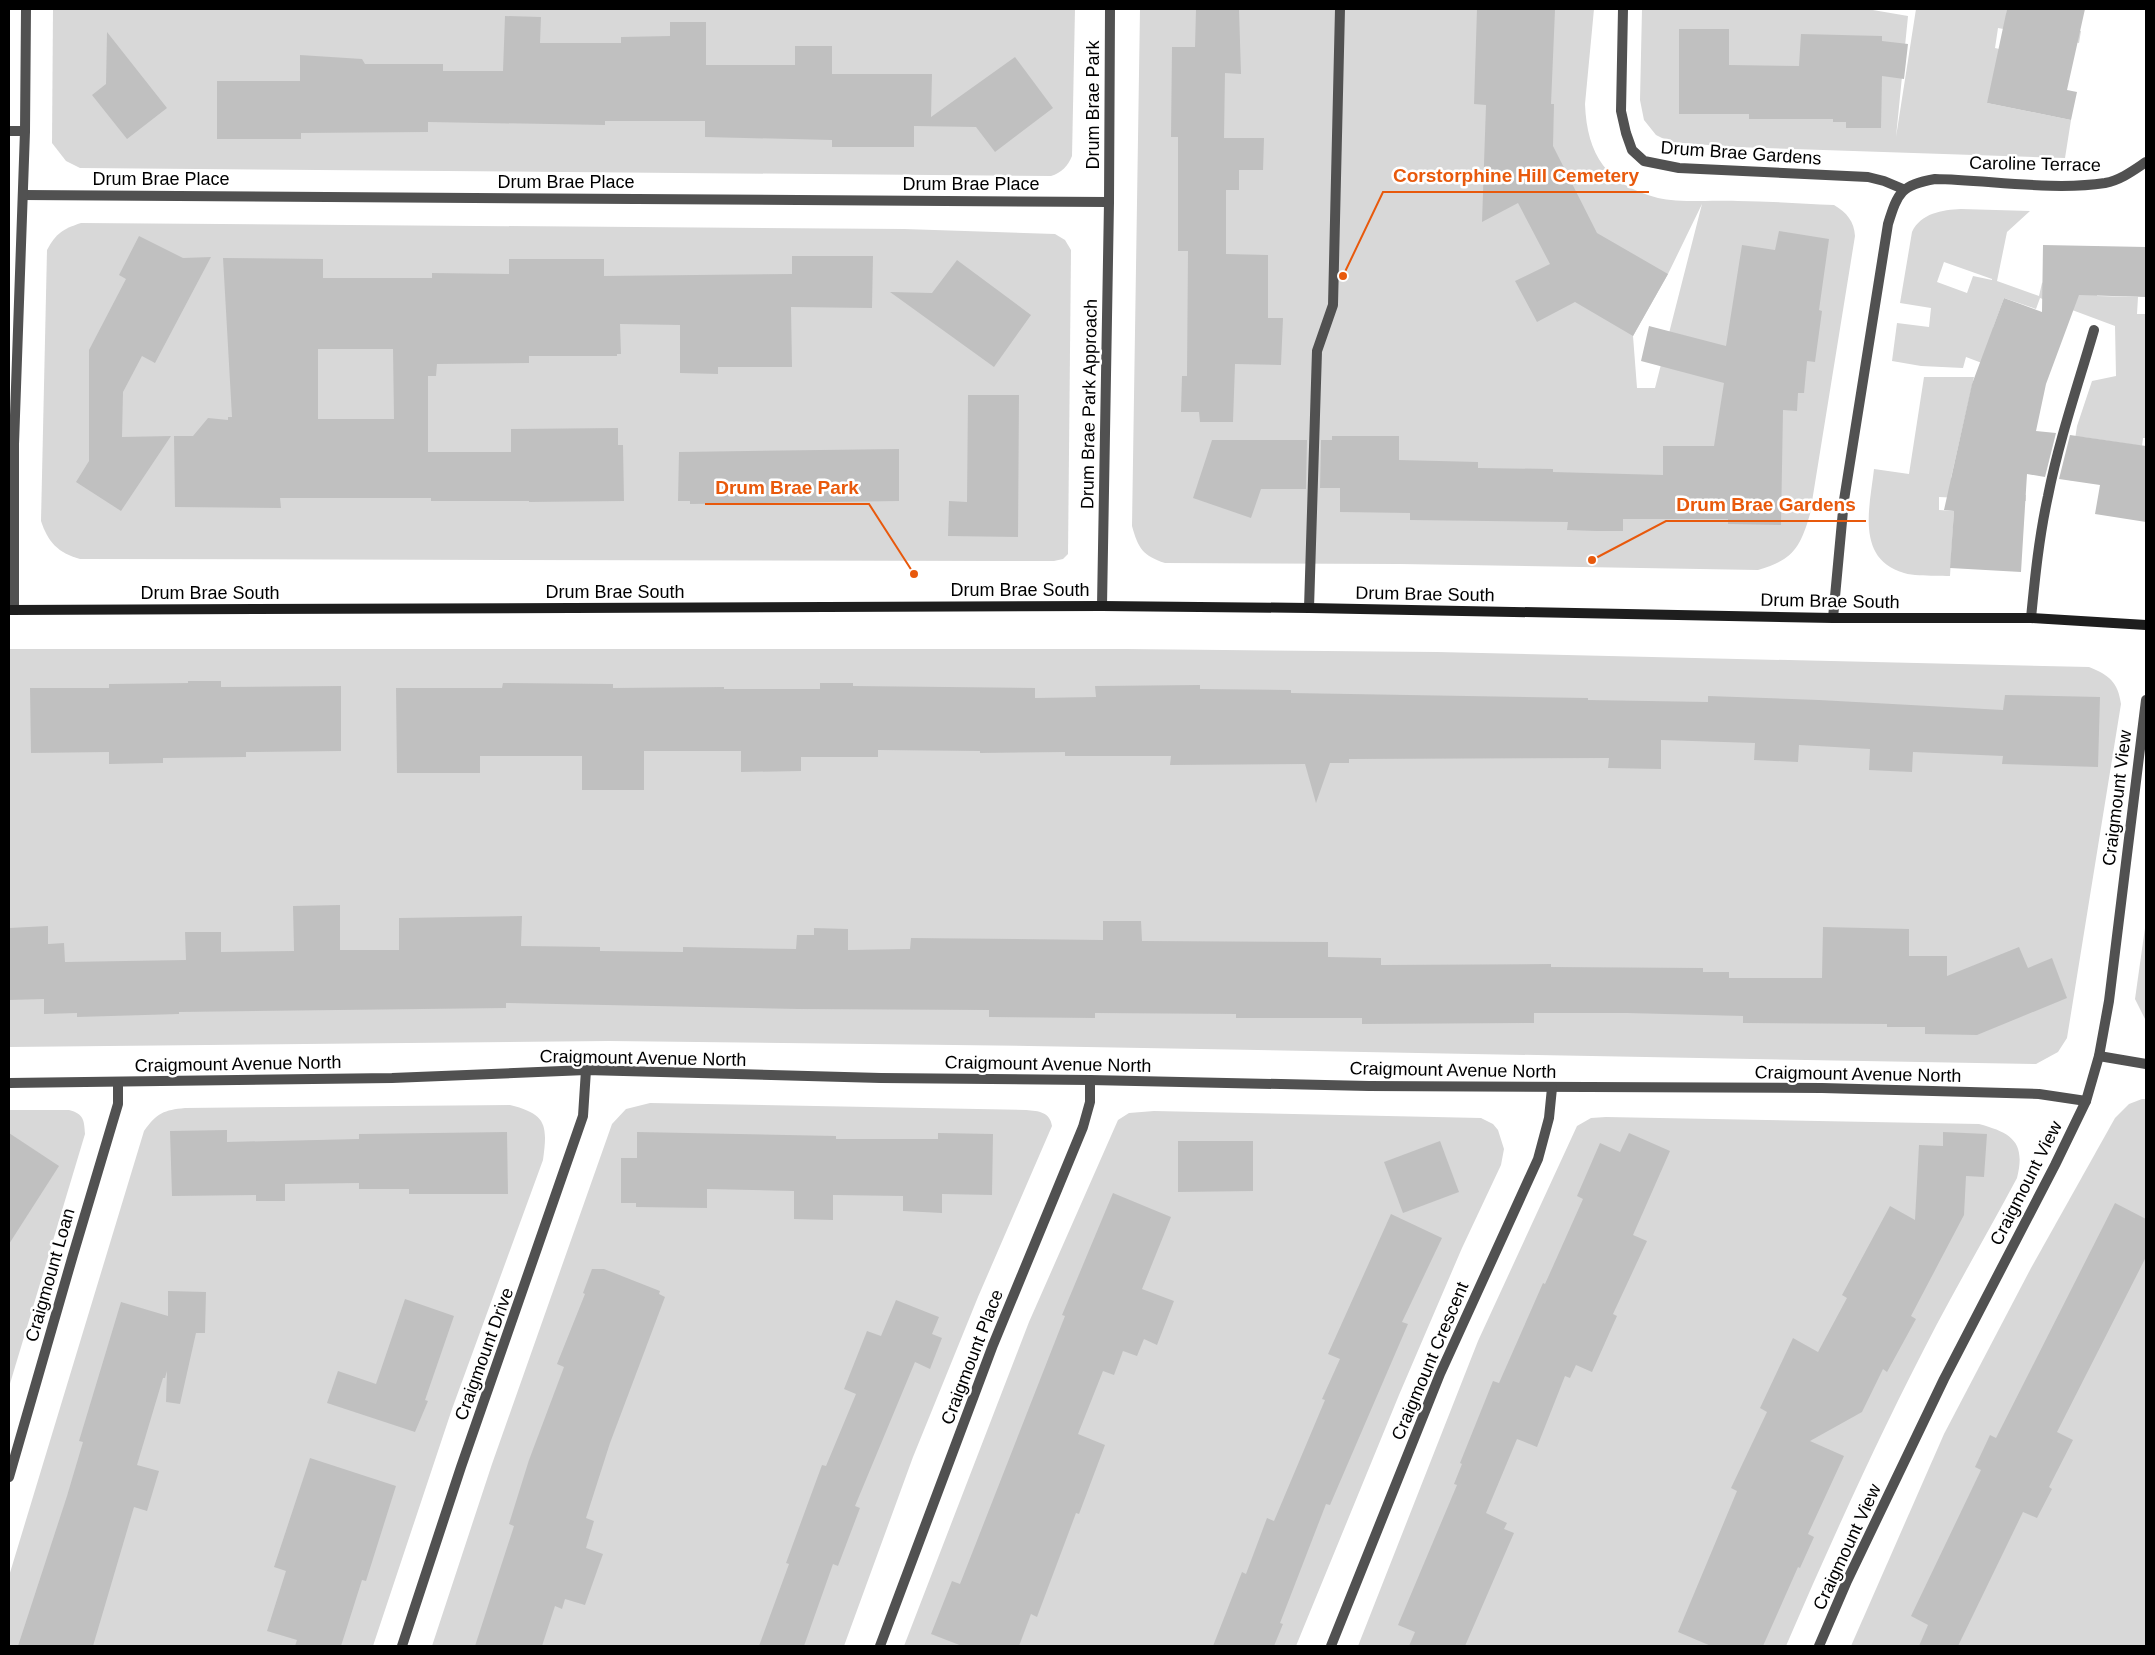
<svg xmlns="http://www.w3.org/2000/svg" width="2155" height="1655" viewBox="0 0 2155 1655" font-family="Arial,sans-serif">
	<rect width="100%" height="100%" fill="#fff"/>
	<g fill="#d8d8d8" fill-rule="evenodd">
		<path d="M53,9H1075L1072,156C1068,166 1061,173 1051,176L80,168L66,161L52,143Z"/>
		<path d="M1140,9H1594L1585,104C1587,155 1607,185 1658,198C1678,203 1717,200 1738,201C1770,201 1802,204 1834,205C1847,213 1854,221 1855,236L1810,514C1800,549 1792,560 1758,570L1400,564L1165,563C1143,556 1138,548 1132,526ZM1702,204L1655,388H1637L1633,336L1668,274Z"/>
		<path d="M1642,9H1867L1908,16L1896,137L1916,9H2007L2006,17L2081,31L2079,43L1998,28L1995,48L2013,52L1987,103L2071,120L2065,158L1734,147L1670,142L1656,135L1644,120L1640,100Z"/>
		<path d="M1961,209L2030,211L2007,232L1997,281L2039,296L2042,283L2099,246L2097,296L2138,297L2137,314H2146V438H2143L2142,446L2082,437L2075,481L2069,480L2077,426L2092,381L2116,376L2115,326L2040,298L2036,309L2004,298L1993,328L2011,374L1966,357L1963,368L1921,366L1892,361L1897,323L1929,327L1931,308L1900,303L1912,232C1921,213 1942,210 1961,209ZM1944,262L1992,279V280L1973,276L1967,293L1937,282Z"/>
		<path d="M81,223L904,229L1055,234L1065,240L1071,250L1068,554L1063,559L1054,561L80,559C58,553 48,542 41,521L47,250C56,233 63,229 81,223Z"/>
		<path d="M1924,377H1974L1951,478L2026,495V501L1939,497V510L1954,511L1950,576C1936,575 1918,577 1904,573C1855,559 1870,506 1874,469L1909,474Z"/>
		<path d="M9,649H1126L1437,652L2089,667C2109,675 2118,682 2121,704L2067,1038L2058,1052L2036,1064L1029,1046L609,1041L9,1047Z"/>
		<path d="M2146,921V1021L2135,999Z"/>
		<path d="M2142,1099H2146V1646H1851L1944,1434L2031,1268L2115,1118L2129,1104Z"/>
		<path d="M650,1103L1026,1110C1039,1111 1050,1112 1052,1126L978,1297L913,1457L844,1646H432L492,1464L612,1124L626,1109Z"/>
		<path d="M510,1105C546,1114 548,1124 543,1160L452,1409L373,1646H9V1576L144,1131C157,1113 164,1110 185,1108Z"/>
		<path d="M9,1110H69C84,1114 84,1120 85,1134L9,1387Z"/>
		<path d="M1154,1111L1481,1118L1493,1124L1498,1130L1504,1149L1501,1165L1462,1248L1399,1395L1296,1646H904L1029,1322L1118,1120L1129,1113Z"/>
		<path d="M1606,1117L1979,1124C2012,1133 2026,1142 2017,1178C1991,1227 1963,1275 1937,1324C1882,1429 1833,1537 1786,1646H1358L1478,1341L1577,1126L1591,1118Z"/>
	</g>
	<g fill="#c0c0c0" fill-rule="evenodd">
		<path d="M1196,9H1239L1241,74L1225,73L1224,138H1264L1263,170H1239V190H1226V254L1268,255V318H1283L1281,365L1235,364L1233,422H1200L1199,412H1181L1182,376H1187L1188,251H1178V137H1171L1172,47H1195Z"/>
		<path d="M1477,9L1555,10L1551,104H1554L1553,146L1597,233L1668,274L1633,336L1575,302L1537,322L1515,281L1550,264L1518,203L1482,222L1486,105L1474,104Z"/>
		<path d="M2007,9H2085L2067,90L2077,92L2071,120L1987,103Z"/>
		<path d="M505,16L541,17L540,43H621V37L670,36V22H706V65H795V46H832V74H932L931,117L1015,57L1053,108L995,152L976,127L914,126V147H832V140L705,137V121H605V125L428,122V132L301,133V139H217V81H300V55L362,59L365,64H443V71H503Z"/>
		<path d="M1679,29H1729V65L1799,66L1801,34L1882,36V41L1908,44L1904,79L1882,76L1881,128H1846V122H1833V119H1749V114H1679Z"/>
		<path d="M107,32L167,108L127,139L92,95L106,84Z"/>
		<path d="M1779,231L1829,239L1819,310L1822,311L1815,362L1807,361L1804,393H1798L1797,411L1783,410L1781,525L1728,524V519H1623V531H1596L1567,530L1568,522L1410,520V513L1340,512V488H1320L1321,440H1332V436H1399V460L1478,462V468L1553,469V472L1663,475V446H1714L1724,383L1641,361L1649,326L1726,346L1742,245L1775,250Z"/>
		<path d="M139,236L183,258L211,257L155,363L142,356L123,392L122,437L171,436L121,511L76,482L89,461V350L126,279L119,275Z"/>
		<path d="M2043,245L2146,247V297L2079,295L2046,384L2036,431L2056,433L2045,477L2027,474L2021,572L1950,568L1954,511L1944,510L1972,384L2004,298L2042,312Z"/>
		<path d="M792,256H873L872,308L791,307L792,367H718V374L680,373V325L620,324L621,354H617V356H529V363L437,364L436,376H428V452H511V429L618,428V445H623L624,501L529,502V501H431V498H280L281,508L175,507L174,436H193L208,418L228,420V417H232L223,258L323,259V278H432V273L509,274V259H604V276L792,274ZM318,349H393L394,419H318Z"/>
		<path d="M957,260L1031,315L994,367L890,292L932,293Z"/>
		<path d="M968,395H1019L1018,537L948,536L949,501L967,502Z"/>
		<path d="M2070,435L2146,446V522L2095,514L2100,485L2059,479Z"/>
		<path d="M1212,440H1307L1306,489H1261L1251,518L1193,498Z"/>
		<path d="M899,449V501L690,504V501H678L679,452Z"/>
		<path d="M188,681H221V687L341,686V751L246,752V757L163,758V763L109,764V752L31,753L30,688H109V684L188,683Z"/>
		<path d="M503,683L613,684V688L724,687V689H820V683H853V686L1035,688V698L1096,697L1095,686L1200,685V689L1291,690V693L1588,698V700L1708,702V696L1819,700L2003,710L2005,695L2100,697L2098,767L2002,764L2003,756L1913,752L1912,772L1869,770L1870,749L1799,745L1798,762L1754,760L1755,743L1661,740V769L1608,768L1609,758L1349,759V763H1330L1316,803L1305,764L1170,765L1171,756H1065V752L980,753V751L878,750V757H801V771L741,772V751H644V790H582V756H480V773H397L396,688H502Z"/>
		<path d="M340,905V950H399V918L522,916L521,946L600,947V951L683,952V947L796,949L797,935H814V928L848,929V950L910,949L911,938L1103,940V921H1141L1142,941L1328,942V957L1381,958V965L1551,964V967L1703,968V972H1729V978H1822L1823,927L1909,929V956H1947V976L2019,947L2028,968L2052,958L2067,998L1977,1035L1925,1034V1027H1887V1024L1743,1023V1016L1627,1013H1534V1023L1362,1024V1018H1236V1014L1095,1013V1018L989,1017V1010L798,1009L506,1003V1008L179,1012V1014L77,1017V1013L44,1014V999L9,1000V928L48,926V944L64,943L65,962L186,960L185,932H221V952L294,951L293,906Z"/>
		<path d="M227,1130V1142L359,1139V1134L507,1132L508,1194H409V1189H359V1183L285,1184V1201H256V1195L172,1196L170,1131Z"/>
		<path d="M637,1132L836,1136V1139H938V1133L993,1134L992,1195L942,1194V1213L903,1211V1196L833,1195V1220L794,1219V1191L707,1189V1208L636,1207V1203H621V1158H637Z"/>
		<path d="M1943,1132L1987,1134L1984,1177L1966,1176L1964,1215L1911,1316L1916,1319L1887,1372L1883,1369L1862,1412L1810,1441L1844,1456L1808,1534L1814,1537L1800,1568L1798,1567L1763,1646H1711L1678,1632L1737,1491L1731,1488L1767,1412L1760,1408L1793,1338L1818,1352L1847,1298L1842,1295L1890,1206L1915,1220L1919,1145L1943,1146Z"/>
		<path d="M9,1133L59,1166L9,1244Z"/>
		<path d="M1629,1133L1670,1151L1633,1235L1647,1241L1613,1314L1617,1316L1592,1372L1576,1365L1570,1378L1565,1376L1537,1447L1517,1439L1486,1513L1507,1523L1504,1529L1514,1533L1465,1646H1409L1415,1632L1398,1625L1457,1485L1454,1484L1462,1464L1460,1463L1493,1381L1499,1383L1543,1283L1545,1284L1583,1199L1577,1196L1600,1143L1620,1152Z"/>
		<path d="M1178,1141H1253V1191L1178,1192Z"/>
		<path d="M1440,1141L1459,1192L1403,1213L1384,1162Z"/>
		<path d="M1113,1193L1171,1217L1142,1289L1174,1301L1157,1345L1144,1339L1137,1356L1123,1351L1114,1375L1103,1371L1078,1434L1105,1445L1079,1514L1076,1513L1037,1617L1031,1614L1019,1646H962L931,1634L952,1581L960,1584L1065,1316L1062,1315Z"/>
		<path d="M2115,1203L2146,1219V1257L2057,1432L2073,1440L2049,1487L2052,1489L2037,1518L2023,1512L1958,1646H1919L1928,1625L1911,1616L1981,1470L1975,1467L1990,1435L1996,1438Z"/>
		<path d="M1391,1214L1442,1238L1402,1322L1408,1324L1330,1505L1326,1504L1280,1623L1283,1624L1274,1646H1213L1242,1572L1246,1574L1267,1518L1274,1521L1325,1400L1322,1399L1340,1359L1328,1354Z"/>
		<path d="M592,1269H604L660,1291L659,1294L665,1297L610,1443L586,1518L594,1521L586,1548L603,1554L585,1605L565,1599L562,1609L555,1606L542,1646H475L514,1526L509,1524L529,1460L564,1367L557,1364L585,1294L583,1293Z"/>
		<path d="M168,1291L206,1292L205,1333H196L180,1404L166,1402L167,1371L165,1378H163L137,1465L159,1471L147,1511L134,1507L93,1646H18L67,1496L83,1442L79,1441L121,1302L168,1316Z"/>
		<path d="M405,1299L454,1316L425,1400L428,1401L415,1432L327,1403L338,1371L376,1384Z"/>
		<path d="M896,1300L939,1317L932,1334L942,1338L930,1369L915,1362L855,1506L860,1508L838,1566L833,1564L804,1646H759L789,1564L786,1563L822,1465L826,1466L856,1394L844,1389L867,1331L881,1336Z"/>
		<path d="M310,1458L396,1486L366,1581L362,1580L341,1646H295L297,1640L267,1631L286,1571L274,1567Z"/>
	</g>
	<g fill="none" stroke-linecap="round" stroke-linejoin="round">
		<g stroke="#515151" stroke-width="10">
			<path d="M9,131H25"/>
			<path d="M1309,608L1317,351L1333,305L1340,9"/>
		</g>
		<path stroke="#515151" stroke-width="10" d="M2031,618C2035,577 2039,537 2048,496C2059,440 2078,385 2094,330"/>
		<g stroke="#515151" stroke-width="10">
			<path d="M1623,9L1621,111L1626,133L1632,150L1644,161L1679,168L1868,177L1884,181L1903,189"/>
			<path d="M23,195L1109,202"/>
			<path d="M1102,606L1109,202L1110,9"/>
			<path d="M14,610V444L25,131L26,9"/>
			<path d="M1833,618L1844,500L1888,224C1898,192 1901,185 1935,179C1988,180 2054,191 2105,183C2121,180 2134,170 2146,162"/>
			<path d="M2099,1056L2146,1064"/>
			<path d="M9,1083L392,1078L586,1070L881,1078L1090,1080L1369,1086L1822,1088L2039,1094L2086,1101"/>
			<path d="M9,1477L73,1255L118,1104V1082"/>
			<path d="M402,1646L461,1467L583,1116L586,1070"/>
			<path d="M880,1646L993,1345L1083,1127L1090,1102V1080"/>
			<path d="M1331,1646L1440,1374L1538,1159L1549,1118L1552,1088"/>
			<path d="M1819,1646L1847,1581L1944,1379L2055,1165L2086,1101L2099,1056L2109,1001L2146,700"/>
		</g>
		<path stroke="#1e1e1e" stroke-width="10" d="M9,610L1102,606L1309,608L1833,618H2031L2146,625"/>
	</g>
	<g text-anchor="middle" stroke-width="5" stroke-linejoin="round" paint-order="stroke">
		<g font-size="18" fill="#000" stroke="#fff">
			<text transform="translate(1093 105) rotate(-90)" y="6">Drum Brae Park</text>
			<text transform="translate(1741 153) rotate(4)" y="6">Drum Brae Gardens</text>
			<text transform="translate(2035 164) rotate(1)" y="6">Caroline Terrace</text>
			<text x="161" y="185">Drum Brae Place</text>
			<text x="566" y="188">Drum Brae Place</text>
			<text x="971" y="190">Drum Brae Place</text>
			<text transform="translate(1089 404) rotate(-89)" y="6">Drum Brae Park Approach</text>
			<text x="1020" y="596">Drum Brae South</text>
			<text x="615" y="598">Drum Brae South</text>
			<text x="210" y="599">Drum Brae South</text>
			<text transform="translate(1425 594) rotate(1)" y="6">Drum Brae South</text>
			<text transform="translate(1830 601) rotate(1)" y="6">Drum Brae South</text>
			<text transform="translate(2117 798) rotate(-83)" y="6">Craigmount View</text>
			<text transform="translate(643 1058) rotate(1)" y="6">Craigmount Avenue North</text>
			<text transform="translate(238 1064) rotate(-1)" y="6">Craigmount Avenue North</text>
			<text transform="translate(1048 1064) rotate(1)" y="6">Craigmount Avenue North</text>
			<text transform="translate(1453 1070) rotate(1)" y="6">Craigmount Avenue North</text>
			<text transform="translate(1858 1074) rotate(1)" y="6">Craigmount Avenue North</text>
			<text transform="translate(2026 1183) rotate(-63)" y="6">Craigmount View</text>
			<text transform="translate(50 1275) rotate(-74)" y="6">Craigmount Loan</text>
			<text transform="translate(484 1354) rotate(-70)" y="6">Craigmount Drive</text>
			<text transform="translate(972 1357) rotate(-69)" y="6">Craigmount Place</text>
			<text transform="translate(1430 1361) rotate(-67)" y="6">Craigmount Crescent</text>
			<text transform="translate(1847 1547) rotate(-65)" y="6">Craigmount View</text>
		</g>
	</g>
	<path fill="none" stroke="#e8590c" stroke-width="2" d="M1343 276L1383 192H1649M914 574L869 504H705M1592 560L1666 521H1866"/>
	<g fill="#e8590c" stroke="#fff" stroke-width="2">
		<circle cx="1343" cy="276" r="5"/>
		<circle cx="914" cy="574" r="5"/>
		<circle cx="1592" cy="560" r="5"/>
	</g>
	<g font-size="19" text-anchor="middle" font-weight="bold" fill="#e8590c" stroke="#fff" stroke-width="5" stroke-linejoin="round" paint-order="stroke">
		<text x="1516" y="182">Corstorphine Hill Cemetery</text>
		<text x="787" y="494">Drum Brae Park</text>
		<text x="1766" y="511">Drum Brae Gardens</text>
	</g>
	<rect width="2155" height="1655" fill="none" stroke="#000000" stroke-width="20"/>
</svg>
